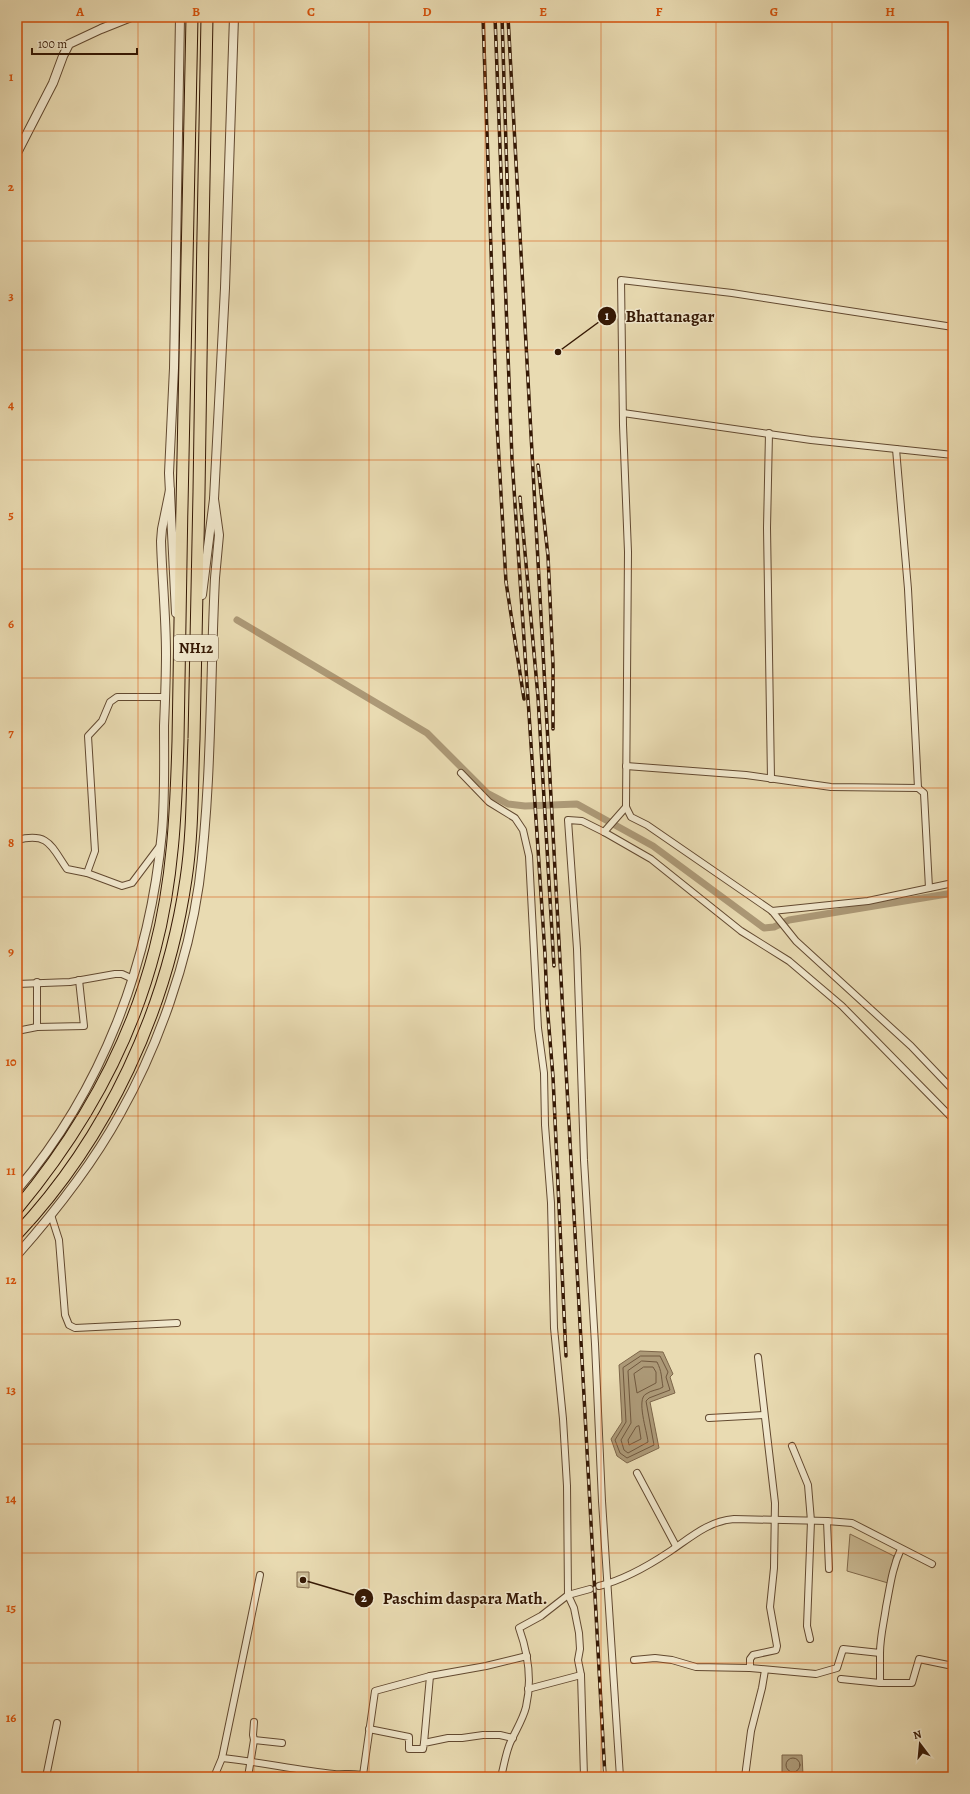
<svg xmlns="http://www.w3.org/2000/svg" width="970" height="1794" viewBox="0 0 970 1794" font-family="Alegreya,serif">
	<rect width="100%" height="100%" fill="#e9dbb2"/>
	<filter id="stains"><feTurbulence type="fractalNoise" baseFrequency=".005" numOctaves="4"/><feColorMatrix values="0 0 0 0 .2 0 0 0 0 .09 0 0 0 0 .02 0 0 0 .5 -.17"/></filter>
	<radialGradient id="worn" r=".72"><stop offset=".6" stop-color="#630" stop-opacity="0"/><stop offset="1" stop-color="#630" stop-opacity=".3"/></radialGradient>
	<g fill="#caba94" stroke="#80694c">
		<path d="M850,1534L894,1556L888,1583L847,1571Z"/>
		<path d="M297,1572H309V1588L297,1587Z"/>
	</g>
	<g fill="#ac9977" stroke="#7c6549">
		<path d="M640,1351L663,1352L673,1374L670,1377L675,1393L650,1402L659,1448L627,1463L617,1456L611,1439L622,1422L619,1365Z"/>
		<path d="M782,1755H802L803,1775H782Z"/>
	</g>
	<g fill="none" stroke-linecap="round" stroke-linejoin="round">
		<g stroke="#70583e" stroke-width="1">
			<path d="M641,1356H660L668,1372L666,1377L670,1390L649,1398L646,1401L654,1445L627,1458L620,1453L615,1440L626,1422L623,1368Z"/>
			<path d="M642,1361L657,1362C662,1372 661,1376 663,1387C659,1390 651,1390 646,1394C636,1399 647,1431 648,1442L628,1453L624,1450L621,1440L631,1423L628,1371Z"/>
			<path d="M644,1367H653L656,1372V1383L637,1393L634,1374Z"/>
			<path d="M639,1426L641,1439L629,1445L628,1440L636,1427Z"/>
			<circle cx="793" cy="1765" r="7"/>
		</g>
		<path stroke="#ac9977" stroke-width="7" d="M237,620L427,733L487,793L508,804L525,806L577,804L653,846L764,928L774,927L789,920L953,893"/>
		<g stroke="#624930" stroke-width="8">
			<g id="minor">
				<path d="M953,327L732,293L621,280L623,425L628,552L626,807L631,817L647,825L772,911L796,941L911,1046L953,1090"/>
				<path d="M623,413L811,440L953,455"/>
				<path d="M769,433L767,528L771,779"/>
				<path d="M896,449L908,589L918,788L924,793L929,888"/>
				<path d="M626,766L746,775L831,787L918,788"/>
				<path d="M461,773L489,802L515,818L523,830L529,856L538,1028L544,1073L545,1125L551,1203L554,1328L563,1419L567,1486L568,1595L590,1589"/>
				<path d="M604,832L626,807"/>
				<path d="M17,840C49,832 51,846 67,869L87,873L122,886L132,883L159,847"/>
				<path d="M87,873L95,851L88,736L102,721L110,702L117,697H165"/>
				<path d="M772,911L868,901L953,883"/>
				<path d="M37,982V1027"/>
				<path d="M17,984L70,982L115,974H122L133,979"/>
				<path d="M17,1031L37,1027L84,1026L79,980"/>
				<path d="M51,1215L59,1240L65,1315L69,1325L75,1328L177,1323"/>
				<path d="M709,1418L764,1415"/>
				<path d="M792,1446L808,1485L811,1521L807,1626L810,1639"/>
				<path d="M637,1473L676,1546"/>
				<path d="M827,1521L829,1569"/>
				<path d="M599,1586C623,1580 648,1566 669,1552C690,1538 708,1521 734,1519L827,1521L852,1523L932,1564"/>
				<path d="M634,1660L655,1658L672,1660L696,1667L750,1668L816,1674L837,1668L843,1649L880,1653C880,1637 884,1622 886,1607C890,1587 892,1568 901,1549"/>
				<path d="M750,1668V1659L753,1655L776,1650L777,1646L770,1607L774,1568L775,1503L758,1357"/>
				<path d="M841,1679L880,1683H912L919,1659L953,1666"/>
				<path d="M880,1683V1653"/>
				<path d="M528,1689L581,1675"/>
				<path d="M369,1729L409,1737V1749H423L424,1743L448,1738H462L483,1735H500L513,1738"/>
				<path d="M254,1740L282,1743"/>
				<path d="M424,1743L430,1676"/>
				<path d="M222,1758C260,1762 296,1770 334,1774C344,1775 358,1772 367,1777"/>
				<path d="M363,1775L375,1691L430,1676L486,1666L527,1656"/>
				<path d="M46,1777L57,1723"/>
				<path d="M214,1777L222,1758L260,1575"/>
				<path d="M248,1777L254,1740L253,1735L254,1722"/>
				<path d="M501,1777C504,1766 506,1751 511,1741C516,1730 523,1719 526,1707C532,1681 528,1653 519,1628L541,1616L568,1595L574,1608L579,1633L580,1649L578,1660L581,1675L584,1777"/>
				<path d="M620,1777L602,1501L595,1344L584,1160L577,949L568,820L582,821L604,832L651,859L741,931L789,961L842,1006L953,1119"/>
				<path d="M745,1777L751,1731L762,1688L765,1670"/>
			</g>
		</g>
		<g stroke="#624930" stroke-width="10">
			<g id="tertiary">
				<path d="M17,153L53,83L63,56L69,44L101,29L131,17"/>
				<path d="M202,595L214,499L225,288L234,17"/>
				<path d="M176,613L169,473L174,368L180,17"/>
				<path d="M17,1190C102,1090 150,963 162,832C165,797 164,761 164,726C165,702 166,678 166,654C166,616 162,578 161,541L162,529L170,490"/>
				<path d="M17,1255C55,1212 92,1165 120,1114C158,1047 188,961 199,884C212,783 210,680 215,578L219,535L214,499"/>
			</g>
		</g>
		<g stroke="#351804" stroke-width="13">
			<g id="trunk">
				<path d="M17,1209C81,1132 130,1047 155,949C173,881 176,811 178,741C180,662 180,584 182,506C185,343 189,180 192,17"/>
				<path d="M17,1234C108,1137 167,1009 186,879C193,833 192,785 194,739C196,657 198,575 199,492C201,334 204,175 207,17"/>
			</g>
		</g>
		<use href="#minor" stroke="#f1e8cd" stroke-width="6"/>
		<use href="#tertiary" stroke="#f1e8cd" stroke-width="8"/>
		<use href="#trunk" stroke="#e9dbb2" stroke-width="11"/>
		<g stroke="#351804" stroke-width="3.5">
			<g id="rail">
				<path d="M483,17L497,424L506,582L524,699"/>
				<path d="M495,17L512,459L545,954L547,1004L553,1077L566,1356"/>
				<path d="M502,17L508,208"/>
				<path d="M508,17L605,1777"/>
				<path d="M538,465L548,556L553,665V729"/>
				<path d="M520,497L538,697L554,966"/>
			</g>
		</g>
		<use href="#rail" stroke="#f1e8cd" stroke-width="2" stroke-dasharray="6" stroke-linecap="butt"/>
	</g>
	<path fill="none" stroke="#d6520b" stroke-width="1" stroke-opacity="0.55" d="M138,17V1777M254,17V1777M369,17V1777M485,17V1777M601,17V1777M716,17V1777M832,17V1777M17,131H953M17,241H953M17,350H953M17,460H953M17,569H953M17,678H953M17,788H953M17,897H953M17,1006H953M17,1116H953M17,1225H953M17,1334H953M17,1444H953M17,1553H953M17,1663H953"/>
	<g text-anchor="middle" stroke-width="3" stroke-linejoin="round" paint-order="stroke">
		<rect fill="#f1e8cd" stroke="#6d5640" stroke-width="1" x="174" y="635" width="44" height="26" rx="3"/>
		<g font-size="15" font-weight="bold" fill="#351804">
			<text x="196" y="653">NH12</text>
		</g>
	</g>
	<path fill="none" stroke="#351804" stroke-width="1.5" d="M558 352L607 316M303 1580L364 1598"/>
	<g fill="#351804" stroke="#f1e8cd" stroke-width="1.5">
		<circle cx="558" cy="352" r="4"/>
		<circle cx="303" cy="1580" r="4"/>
		<circle cx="607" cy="316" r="10"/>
		<circle cx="364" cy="1598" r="10"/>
	</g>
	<g font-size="12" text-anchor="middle" font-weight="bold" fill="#fff">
		<text x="607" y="320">1</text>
		<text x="364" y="1602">2</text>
	</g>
	<g font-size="17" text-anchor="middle" font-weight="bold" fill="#351804" stroke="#f1e8cd" stroke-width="3" stroke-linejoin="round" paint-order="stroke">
		<text x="670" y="322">Bhattanagar</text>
		<text x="465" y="1604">Paschim daspara Math.</text>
	</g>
	<rect width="970" height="1794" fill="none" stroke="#e9dbb2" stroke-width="44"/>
	<g transform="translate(920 1744) rotate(344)" stroke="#f1e8cd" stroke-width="3" paint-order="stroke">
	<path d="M0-3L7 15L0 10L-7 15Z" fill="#351804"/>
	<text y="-6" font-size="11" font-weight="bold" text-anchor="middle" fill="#351804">N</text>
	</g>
	<path d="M32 48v6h105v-6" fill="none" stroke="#351804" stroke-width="2"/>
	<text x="38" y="48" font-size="12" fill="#351804" stroke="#f1e8cd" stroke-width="3" paint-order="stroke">100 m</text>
	<rect x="22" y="22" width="926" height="1750" fill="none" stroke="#d6520b" stroke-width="1.5"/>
	<g font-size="13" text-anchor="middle" font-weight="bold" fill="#d6520b">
		<text x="80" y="16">A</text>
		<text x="196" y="16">B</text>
		<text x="311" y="16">C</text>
		<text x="427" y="16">D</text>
		<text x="543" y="16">E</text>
		<text x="659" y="16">F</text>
		<text x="774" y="16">G</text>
		<text x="890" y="16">H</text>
		<text x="11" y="81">1</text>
		<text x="11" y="191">2</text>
		<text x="11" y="300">3</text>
		<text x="11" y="409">4</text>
		<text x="11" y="519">5</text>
		<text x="11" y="628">6</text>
		<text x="11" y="737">7</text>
		<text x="11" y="847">8</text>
		<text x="11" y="956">9</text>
		<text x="11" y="1066">10</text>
		<text x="11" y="1175">11</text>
		<text x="11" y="1284">12</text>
		<text x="11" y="1394">13</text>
		<text x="11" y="1503">14</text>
		<text x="11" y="1612">15</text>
		<text x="11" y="1722">16</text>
	</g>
	<rect width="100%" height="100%" filter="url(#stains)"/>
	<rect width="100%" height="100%" fill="url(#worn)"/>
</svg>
